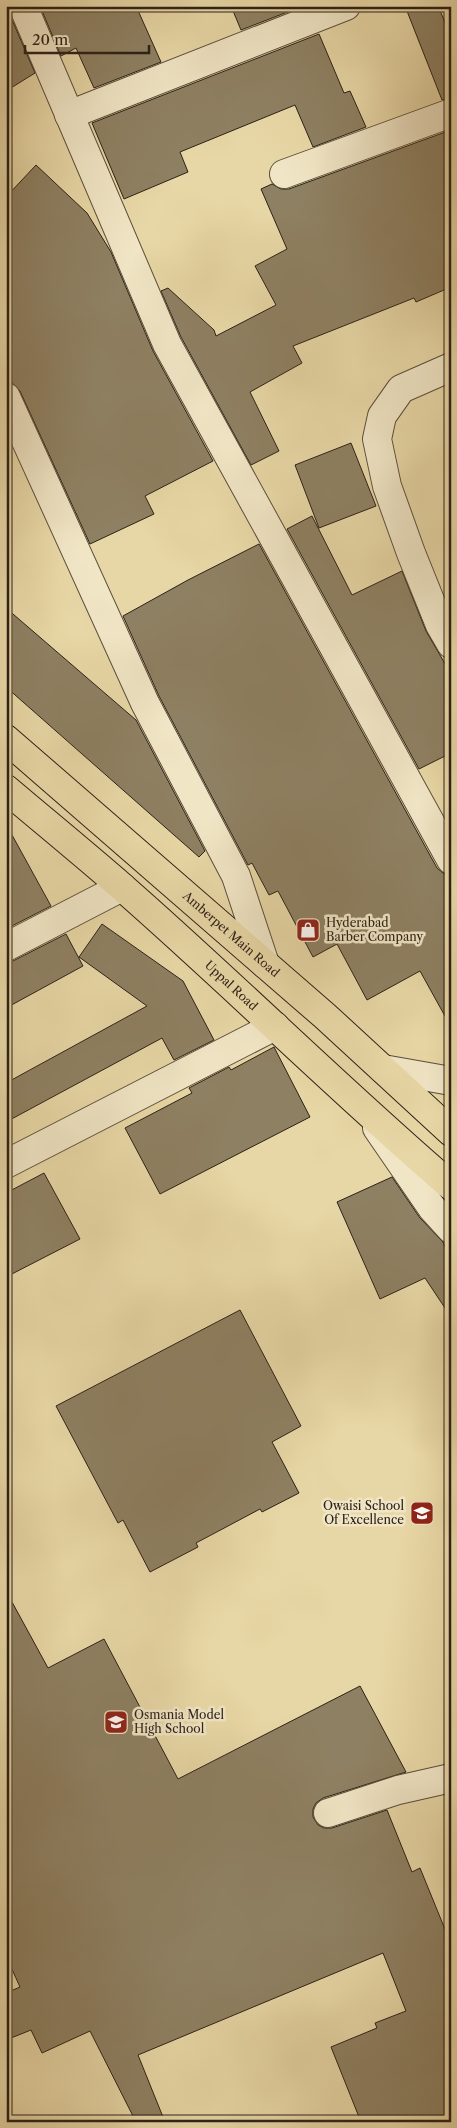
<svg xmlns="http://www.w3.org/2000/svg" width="457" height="2128" viewBox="0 0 457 2128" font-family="'Libre Caslon Text',serif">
	<rect width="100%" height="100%" fill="#e8d7a6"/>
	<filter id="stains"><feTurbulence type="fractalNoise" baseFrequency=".004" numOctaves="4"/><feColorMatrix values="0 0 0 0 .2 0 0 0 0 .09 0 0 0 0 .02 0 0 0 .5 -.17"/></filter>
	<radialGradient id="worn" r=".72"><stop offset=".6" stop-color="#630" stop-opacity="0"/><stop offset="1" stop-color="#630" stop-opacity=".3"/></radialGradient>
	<g fill="#8e8062" stroke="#2c2118">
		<path d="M6,6L35,73L6,91Z"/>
		<path d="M40,6H136L161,62L94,88L76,48L61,56Z"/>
		<path d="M231,6H303L241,30Z"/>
		<path d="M405,6H438L451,36V98L442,100Z"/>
		<path d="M319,34L344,93L350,91L366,127L313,147L295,105L180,152L188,172L124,199L92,123Z"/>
		<path d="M451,130V287L416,302L414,298L293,346L302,363L250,392L279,451L251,465L181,337L161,291L168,288L214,330L216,336L276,305L255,266L287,249L261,189L272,184L281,189H289Z"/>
		<path d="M36,165L87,213L111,252L153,351L213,461L145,496L154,514L90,544L20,391L13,384L6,370V197Z"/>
		<path d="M351,443L376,506L319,528L295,465Z"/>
		<path d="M312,516L352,595L402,571L426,631L451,674V753L419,769L287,529Z"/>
		<path d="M259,544L437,868L443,873L451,876V1027L420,971L367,1000L337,944L313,957L278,891L269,895L252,863L248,865L159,696L123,616L188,580Z"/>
		<path d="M6,608L136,720L205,851L199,857L6,687Z"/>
		<path d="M6,824L51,906L6,929Z"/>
		<path d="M102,924L183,981L214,1040L174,1060L162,1038L6,1122V1083L147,1006L79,957Z"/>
		<path d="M66,934L83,966L6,1008V962L13,961Z"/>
		<path d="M274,1047L310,1117L160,1194L125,1128L192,1093L189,1088L229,1067L231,1070Z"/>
		<path d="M44,1173L80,1239L6,1277V1193Z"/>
		<path d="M392,1177L420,1218L443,1242L451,1260V1317L425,1278L380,1299L337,1202Z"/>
		<path d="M240,1310L301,1426L272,1442L299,1493L262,1512L260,1509L196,1543L198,1547L150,1572L123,1520L118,1523L56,1406Z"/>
		<path d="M6,1591L48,1668L104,1639L178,1779L360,1686L406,1772L323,1798L316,1803L313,1809V1817L318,1825L324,1828H332L387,1810L412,1872L420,1868L451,1944V2122H361L331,2047L377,2028L375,2023L406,2011L383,1953L138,2055L165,2122H136L90,2031L42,2053L31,2030L6,2040V1993L20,1987L6,1956Z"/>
	</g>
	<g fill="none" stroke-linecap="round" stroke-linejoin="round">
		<g stroke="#5b4e3c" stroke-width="30">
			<g id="minor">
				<path d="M23,6L167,344L451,860"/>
				<path d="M69,115L346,6"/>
				<path d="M284,174L451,113"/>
				<path d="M451,367L401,389L382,416L377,439L387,486L411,553L440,625L451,644"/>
				<path d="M6,397L145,703L236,876L265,964"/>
				<path d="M6,947L122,887"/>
				<path d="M6,1164L275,1026"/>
				<path d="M328,1813L398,1790L451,1778"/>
			</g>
		</g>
		<g stroke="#5b4e3c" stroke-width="30">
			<g id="tertiary">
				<path d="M383,1069L451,1081"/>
				<path d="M377,1128L432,1208L451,1229"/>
			</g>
		</g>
		<g stroke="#2c2118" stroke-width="30">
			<g id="trunk">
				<path id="s1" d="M6,739L325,1016L451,1132"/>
				<path id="s2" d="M6,789C45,822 84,854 122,887C234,985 338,1089 451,1186"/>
			</g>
		</g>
		<use href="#minor" stroke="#f0e5c5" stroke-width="28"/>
		<use href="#tertiary" stroke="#f0e5c5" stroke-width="28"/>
		<use href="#trunk" stroke="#e8d7a6" stroke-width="28"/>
	</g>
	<defs>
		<g id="shop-square" transform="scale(1.25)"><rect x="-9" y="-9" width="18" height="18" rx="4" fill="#8f2418" stroke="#f0e5c5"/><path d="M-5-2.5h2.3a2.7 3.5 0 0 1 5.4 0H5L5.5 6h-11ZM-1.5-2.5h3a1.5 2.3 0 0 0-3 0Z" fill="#fff"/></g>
		<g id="university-square" transform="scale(1.25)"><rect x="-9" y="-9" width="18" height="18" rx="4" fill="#8f2418" stroke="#f0e5c5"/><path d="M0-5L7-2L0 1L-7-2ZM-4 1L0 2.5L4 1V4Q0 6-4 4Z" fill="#fff"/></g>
	</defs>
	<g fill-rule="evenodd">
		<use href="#shop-square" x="308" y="930"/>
		<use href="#university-square" x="422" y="1513"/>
		<use href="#university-square" x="116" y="1722"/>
	</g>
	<g text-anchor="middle" stroke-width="5" stroke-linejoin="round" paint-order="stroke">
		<g font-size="12" fill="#2c2118" stroke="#f0e5c5" text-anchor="start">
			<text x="326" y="927">Hyderabad<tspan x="326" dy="14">Barber Company</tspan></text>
			<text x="404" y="1510" text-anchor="end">Owaisi School<tspan x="404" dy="14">Of Excellence</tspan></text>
			<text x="134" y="1719">Osmania Model<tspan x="134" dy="14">High School</tspan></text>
		</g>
		<g font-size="12" fill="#2c2118" stroke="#f0e5c5">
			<text dy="4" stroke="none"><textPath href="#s1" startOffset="298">Amberpet Main Road</textPath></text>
			<text dy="4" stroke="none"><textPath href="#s2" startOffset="299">Uppal Road</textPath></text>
		</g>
	</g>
	<rect width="457" height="2128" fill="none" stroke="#e8d7a6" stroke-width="25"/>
	<rect x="8" y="8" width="442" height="2113" fill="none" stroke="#2c2118" stroke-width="2.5"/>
	<rect x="12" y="12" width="432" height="2103" fill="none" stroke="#2c2118"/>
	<path d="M25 45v8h124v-8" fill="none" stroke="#2c2118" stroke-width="2.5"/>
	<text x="32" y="45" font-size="15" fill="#2c2118" stroke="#f0e5c5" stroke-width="4" paint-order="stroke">20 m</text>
	<rect width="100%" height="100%" filter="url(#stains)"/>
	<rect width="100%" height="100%" fill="url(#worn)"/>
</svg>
